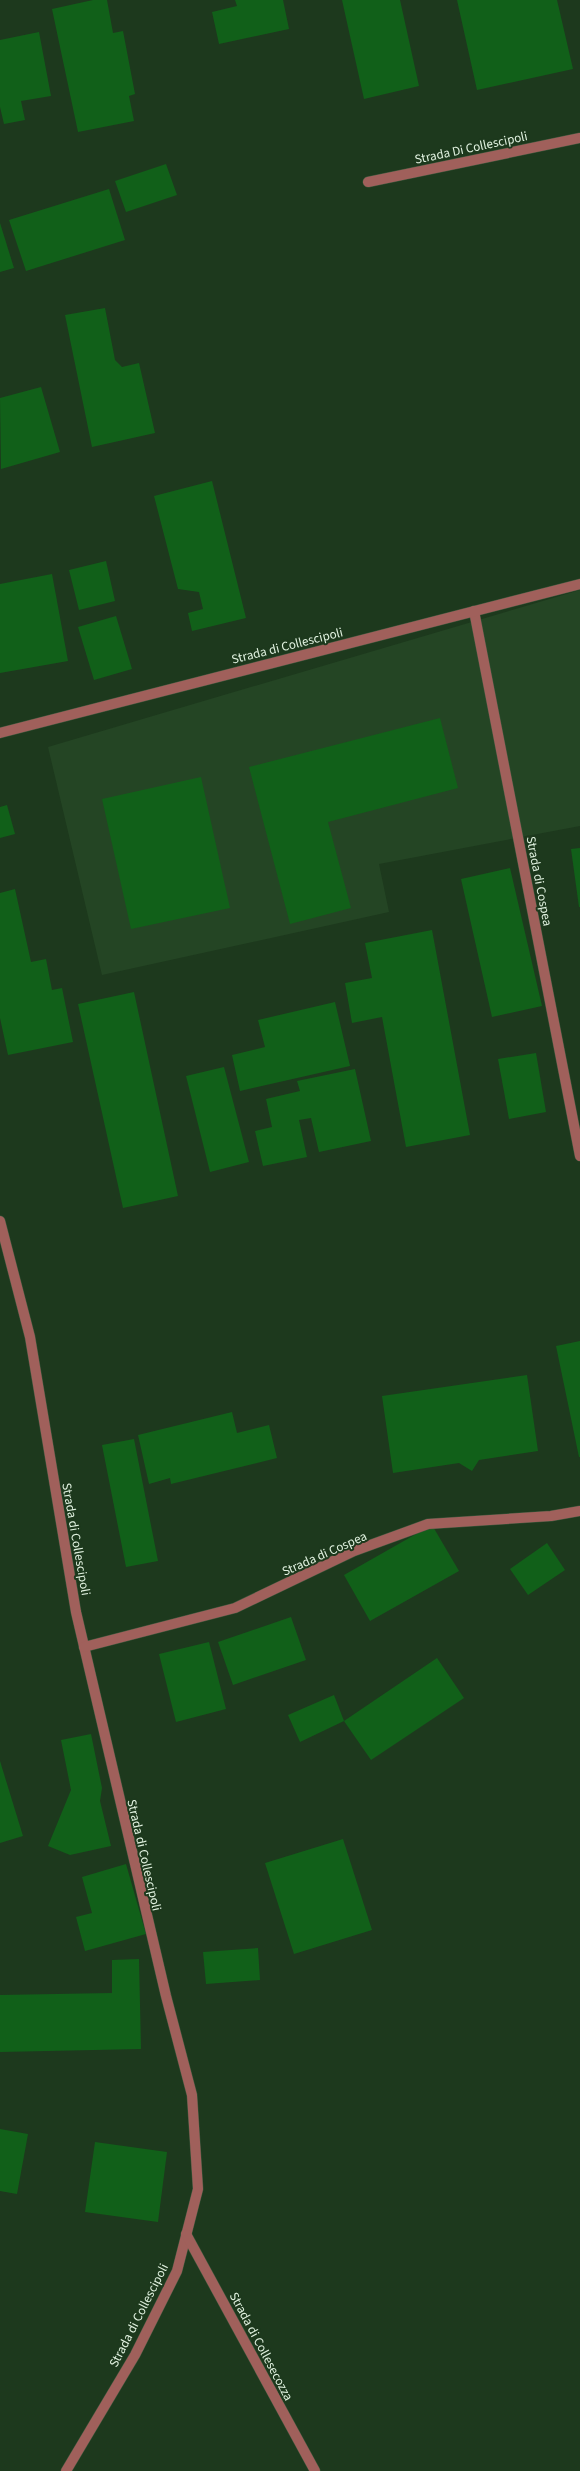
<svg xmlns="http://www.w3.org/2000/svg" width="580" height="2471" viewBox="0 0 580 2471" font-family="'Source Sans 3',sans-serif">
	<rect width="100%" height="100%" fill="#1d391d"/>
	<path fill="#244524" d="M580,590V826L379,864L389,912L102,975L48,747Z"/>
	<g fill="#116019">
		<path d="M93,0H107L113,33L123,31L135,94L129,96L134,121L78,132L52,9Z"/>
		<path d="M235,0H283L289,29L219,44L212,12L237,6Z"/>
		<path d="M342,0H400L419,86L364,99Z"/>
		<path d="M457,0H557L573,69L477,90Z"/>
		<path d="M39,32L51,96L21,101L25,120L4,124L0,107V40Z"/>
		<path d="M166,164L177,195L126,212L115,181Z"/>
		<path d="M109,189L125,240L26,271L9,220Z"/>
		<path d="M0,223L14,268L0,272Z"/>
		<path d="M105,308L115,360L122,367L139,363L155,433L92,447L65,315Z"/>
		<path d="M41,387L60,452L1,469L0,398Z"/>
		<path d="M212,481L246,618L192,631L188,613L203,609L199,592L178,589L154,496Z"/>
		<path d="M106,561L115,601L79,610L69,570Z"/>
		<path d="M52,574L68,661L0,673V584Z"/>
		<path d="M116,616L132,669L94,680L78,627Z"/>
		<path d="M440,718L458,788L328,822L351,908L290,924L249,767Z"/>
		<path d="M201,777L230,908L131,929L102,799Z"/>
		<path d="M7,805L15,834L0,838V807Z"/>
		<path d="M580,848V907H579L571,849Z"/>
		<path d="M510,868L542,1006L492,1017L461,879Z"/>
		<path d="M15,889L31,962L46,959L52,990L62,988L73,1042L8,1055L0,1018V893Z"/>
		<path d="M432,930L470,1135L406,1147L382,1017L352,1023L345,983L372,978L365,943Z"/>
		<path d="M134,992L178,1196L123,1208L78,1004Z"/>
		<path d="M335,1002L350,1066L240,1091L232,1055L265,1047L258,1020Z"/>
		<path d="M536,1053L546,1112L509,1119L498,1059Z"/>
		<path d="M224,1067L249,1162L210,1172L186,1076Z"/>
		<path d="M355,1069L371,1141L319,1152L311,1118L299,1120L307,1157L263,1166L255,1131L272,1127L266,1099L300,1091L297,1081Z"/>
		<path d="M580,1341V1457H579L556,1346Z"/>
		<path d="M527,1375L538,1451L479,1460L472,1471L459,1463L393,1473L382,1396Z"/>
		<path d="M232,1412L237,1433L269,1425L277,1458L171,1484L170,1478L149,1484L138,1435Z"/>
		<path d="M134,1439L158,1561L126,1567L102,1445Z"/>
		<path d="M432,1525L459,1571L370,1621L344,1575Z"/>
		<path d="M547,1543L565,1570L528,1595L510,1569Z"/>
		<path d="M291,1617L306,1660L233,1685L218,1642Z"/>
		<path d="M209,1642L226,1709L176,1722L159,1654Z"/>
		<path d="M437,1658L464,1698L371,1760L344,1721Z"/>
		<path d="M334,1695L344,1721L300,1742L288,1715Z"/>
		<path d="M91,1734L102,1788L100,1801L111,1846L70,1855L48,1846L71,1790L61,1740Z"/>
		<path d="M0,1761L23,1836L0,1843Z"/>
		<path d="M343,1839L372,1930L294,1954L265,1863Z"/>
		<path d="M126,1864L146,1934L85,1951L76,1917L92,1913L82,1877Z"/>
		<path d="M258,1948L260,1980L206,1984L203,1952Z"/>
		<path d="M139,1959L141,2049L0,2052V1995L112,1993V1960Z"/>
		<path d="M0,2129L28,2134L17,2194L0,2191Z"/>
		<path d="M95,2142L167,2152L158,2222L85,2212Z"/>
	</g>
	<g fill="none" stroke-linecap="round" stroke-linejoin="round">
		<g stroke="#3c563c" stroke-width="11">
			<g id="minor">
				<path d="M368,182L580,138"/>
				<path d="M474,611L580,1156"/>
				<path d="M0,733L580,584"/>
				<path d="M0,1221L30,1337L76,1612L166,1996L192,2095L198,2189L177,2271L135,2355L66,2471"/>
				<path d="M84,1647L235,1608L354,1551L428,1524L551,1516L580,1511"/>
				<path d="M186,2234L315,2471"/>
			</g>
		</g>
		<use href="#minor" stroke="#a0605b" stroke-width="10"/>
	</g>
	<g text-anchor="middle" stroke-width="4" stroke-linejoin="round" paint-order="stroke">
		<g font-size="13" fill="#e0f1df" stroke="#1d391d">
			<text transform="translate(471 147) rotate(-12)" y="5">Strada Di Collescipoli</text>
			<text transform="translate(287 645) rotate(-14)" y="5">Strada di Collescipoli</text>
			<text transform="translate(540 881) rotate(79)" y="5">Strada di Cospea</text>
			<text transform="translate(77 1539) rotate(80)" y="5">Strada di Collescipoli</text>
			<text transform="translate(324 1553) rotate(-24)" y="5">Strada di Cospea</text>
			<text transform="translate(145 1855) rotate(77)" y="5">Strada di Collescipoli</text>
			<text transform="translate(138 2315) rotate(-63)" y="5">Strada di Collescipoli</text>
			<text transform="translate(262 2346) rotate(62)" y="5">Strada di Collesecozza</text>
		</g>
	</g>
</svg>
